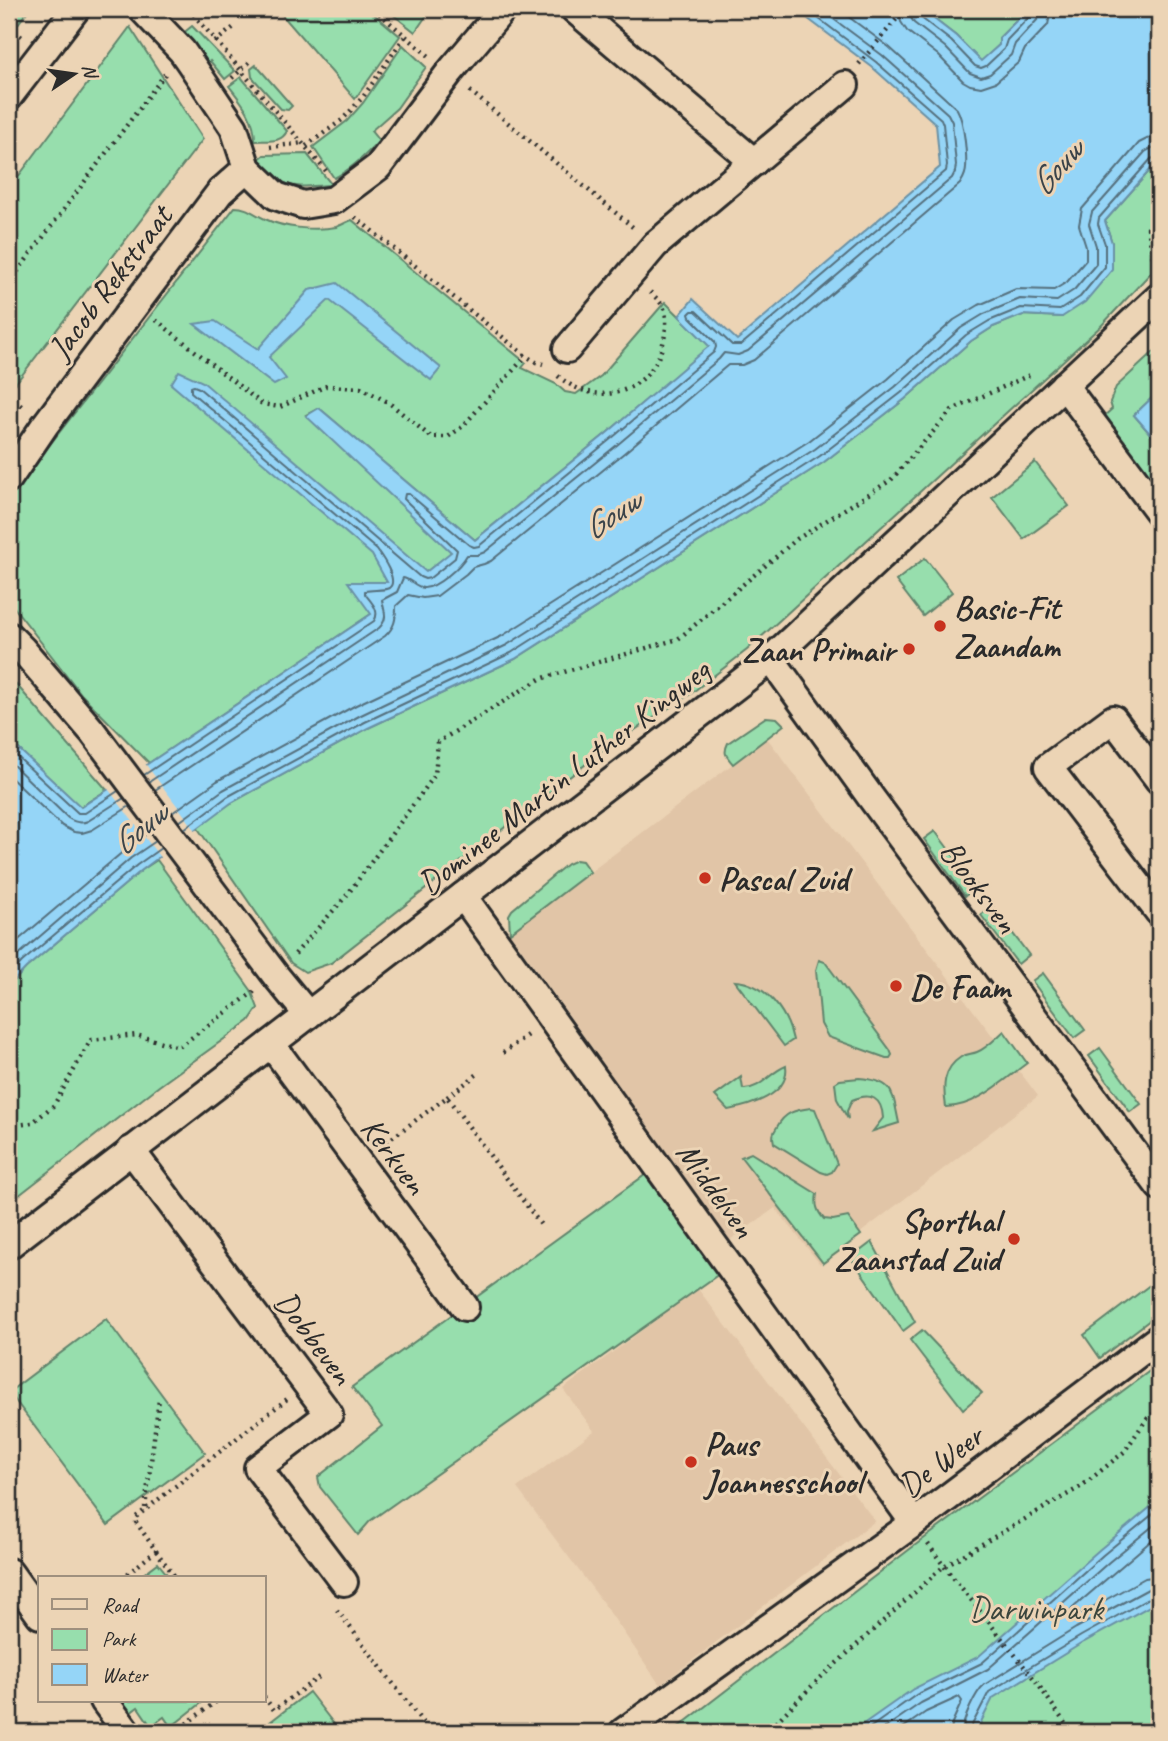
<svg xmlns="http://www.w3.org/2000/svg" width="1168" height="1741" viewBox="0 0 1168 1741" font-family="Caveat,sans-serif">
	<rect width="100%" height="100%" fill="#ecd4b5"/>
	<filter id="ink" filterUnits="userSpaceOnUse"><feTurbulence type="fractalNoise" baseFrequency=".0143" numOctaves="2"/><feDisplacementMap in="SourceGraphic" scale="14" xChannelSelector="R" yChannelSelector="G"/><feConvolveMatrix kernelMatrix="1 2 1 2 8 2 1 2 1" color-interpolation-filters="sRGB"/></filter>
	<g filter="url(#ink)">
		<g fill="#e1c5a7">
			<path d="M767,738L1038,1096L820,1264L775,1208L730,1240L510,933Z"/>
			<path d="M698,1289L875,1521L660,1685L604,1604L517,1488L594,1431L563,1389Z"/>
		</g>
		<g fill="#97dead" stroke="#61846c" stroke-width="2">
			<path d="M9,9H29L9,36Z"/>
			<path d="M277,9H368L400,36L355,99Z"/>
			<path d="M386,9H431L415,32Z"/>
			<path d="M921,9H1028L999,38V45L981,62L956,36Z"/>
			<path d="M192,26L235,71L225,79L210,61L204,66L181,35Z"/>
			<path d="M130,27L203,139L12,388L9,385V189Z"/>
			<path d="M403,45L426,67L397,108L371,131L379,141C366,155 351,170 334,178L313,147L347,121L363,103Z"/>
			<path d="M256,65L292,106L288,110L281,109L252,77L251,69Z"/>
			<path d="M241,77L287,131C281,144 267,140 255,141C255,118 243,104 229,86Z"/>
			<path d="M307,154L332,185C292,187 287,192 258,160L264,155Z"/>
			<path d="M1159,160V264L1101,326L747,650L689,695L604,750L331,963L305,972L291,963L197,827L231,803L368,728L515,659L824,462L905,399L971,341L993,327L1022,315L1062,317L1112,243L1105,221Z"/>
			<path d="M235,207C247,207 254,214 265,219C284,228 316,231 336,227C341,225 347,222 352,220L526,363L522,368L556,384L565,392L576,394L601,376L665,302L710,346L607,433L475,540L319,408L306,415L452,552L371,614L149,763L82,695L9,601V497Z"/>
			<path d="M1159,347V391L1134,415L1159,444V495L1102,418L1112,409L1110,402L1116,387Z"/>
			<path d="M1035,462L1069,506L1024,539L992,497Z"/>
			<path d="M925,558L952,592L923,616L896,581Z"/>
			<path d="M9,676L107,790L80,807L9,740Z"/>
			<path d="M766,717L777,718L784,725L733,764C726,756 723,753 728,743Z"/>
			<path d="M935,831L977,887L965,896L924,839Z"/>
			<path d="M157,860L251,990L258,1008L249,1021L159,1086L9,1203V986L26,968L142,870Z"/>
			<path d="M576,860L582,861L590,872L510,933L509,915L512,910L567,864Z"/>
			<path d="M992,906L1029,955L1018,964L981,915Z"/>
			<path d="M819,960L825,962L890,1050L892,1055L890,1058H886L828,1037L821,1024L816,970Z"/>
			<path d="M1043,973L1085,1030L1074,1038L1032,981Z"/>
			<path d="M735,981C766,983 787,1012 793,1040L784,1046Z"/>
			<path d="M1004,1031L1027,1063C1004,1080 976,1107 946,1107C943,1088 942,1069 961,1057C966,1054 972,1054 977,1052C987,1048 996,1038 1004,1031Z"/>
			<path d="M1100,1048L1141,1104L1130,1112L1089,1056Z"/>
			<path d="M786,1066C790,1095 749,1106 728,1110L715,1096L741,1077L743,1089C760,1090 770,1072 786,1066Z"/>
			<path d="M859,1078C895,1081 892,1092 899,1123L873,1131L883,1118C882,1098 871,1092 852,1100L847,1111L848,1119L837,1099L835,1083L840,1080Z"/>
			<path d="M811,1108L815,1109L837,1164L832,1172L827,1174L821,1172L774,1143C772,1136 773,1133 777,1127C785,1112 795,1110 811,1108Z"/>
			<path d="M751,1153L817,1194C815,1205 817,1211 824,1219L833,1220L848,1217L861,1235L823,1263L741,1157Z"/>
			<path d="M645,1175L719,1274L370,1521L358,1535L320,1487L318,1477L382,1426L352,1387Z"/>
			<path d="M872,1242L915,1322L903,1331L851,1258Z"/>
			<path d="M1159,1278V1313L1100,1358L1084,1335Z"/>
			<path d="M106,1319L205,1453L108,1525L9,1392Z"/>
			<path d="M922,1330L982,1393L963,1409L910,1340Z"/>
			<path d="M1159,1364V1732H672L910,1549Z"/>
			<path d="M158,1563L170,1578H138Z"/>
			<path d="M309,1692L340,1732H257Z"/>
			<path d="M115,1701H204L171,1727L164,1717L151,1726L138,1707L126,1716Z"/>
		</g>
		<g fill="#95d5f7" stroke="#6b91a5" stroke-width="2">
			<path d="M795,9H921L956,36L981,61L999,45V38L1028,9H1159V160L1105,221L1112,243V270L1085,302L1062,317L1023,315L993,327L971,341L905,399L824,462L515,659L368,728L231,803L142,870L26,968L9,986V740L81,807L149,763L371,614L348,582H387L372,555L171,384L179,371L203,382L426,572L451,552L306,416L319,408L475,540L607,433L709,346L679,316L693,299L737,340L940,167L936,124L872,67Z"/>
			<path d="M337,283L441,368L431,380L329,300L269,357L286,379L274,385L194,324L215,321L258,349L309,290Z"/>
			<path d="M1159,391V444L1134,415Z"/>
			<path d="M1159,1500V1601L1084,1642L993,1698L976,1732H852L913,1689L978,1657L1099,1550Z"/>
		</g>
		<path fill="#ecd4b5" d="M144,762L197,832L162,860L106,786Z"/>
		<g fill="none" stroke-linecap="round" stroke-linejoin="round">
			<g stroke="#556f7d" stroke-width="2">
				<path d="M898,9L901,22L907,31L938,55L963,81L970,85L981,87L996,82L1019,62L1025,49L1048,25L1051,9"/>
				<path d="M909,9L910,16L914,23L945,47L970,73L981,77L990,74L1011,55L1015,44L1038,19L1041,9"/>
				<path d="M918,9L920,17L951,41L975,66L981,68L986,66L1004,49L1007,40L1030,16L1032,9"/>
				<path d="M9,749L78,813H85L118,791"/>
				<path d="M9,761L68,818C74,822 81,824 88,821L124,798"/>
				<path d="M144,775L374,621C381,611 371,602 365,594V591C372,589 383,591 389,588C399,581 382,557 377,550L191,392V387L194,386L199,388L420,577L425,579L430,578L455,558L457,550L404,499L405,494H409L469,545L474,547L479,546L612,438L714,352L716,347L715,342L690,317L689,314L692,311H696L732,345H741L946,171L947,165L943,124L941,119L876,62L806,9"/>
				<path d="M9,776L62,826L74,832L82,833L92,830L130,806"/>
				<path d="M149,782L379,628C389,618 384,611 382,600L397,592L403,578C410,579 415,586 423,588C436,589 461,566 467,555H477L485,552L617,445L719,359L724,353L738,355L748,351L952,178L955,172L956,165L952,122L948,114L882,55L820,9"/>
				<path d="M155,790L385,636C395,627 396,619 396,606L408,595L423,598L437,596L466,574L473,567L484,564L491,561L624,453L728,365H742L754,360L960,184C963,179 966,175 966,168C967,154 964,121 957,109L889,47L838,9"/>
				<path d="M172,813L217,781L356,705L502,636L809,441L888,379L954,320L979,305L1016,289L1054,290L1067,282L1086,260V247L1079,225L1082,209L1139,143L1149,138L1159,137"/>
				<path d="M179,822L223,790L361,715L507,645L815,449L895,387L961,328L984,314L1020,299L1057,301L1074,290L1096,264V246L1089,224L1092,212L1145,152L1152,148L1159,147"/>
				<path d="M184,829L227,797L365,722L511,653L820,456L901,393L966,335L989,321L1021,308L1060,310L1080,297L1105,267V244L1098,224L1099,218L1151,159L1159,156"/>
				<path d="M9,948L125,850L149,832"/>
				<path d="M9,963L131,858L156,841"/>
				<path d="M9,976L22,962L137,865L161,848"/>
				<path d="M1159,1534L1067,1613L1066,1617L1071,1619L1145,1578L1159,1576"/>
				<path d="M864,1732L916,1695L982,1663L1103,1555L1159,1509"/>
				<path d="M879,1732L921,1703L988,1669L1109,1562L1159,1521"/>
				<path d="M897,1732L926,1712L959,1697L962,1701L952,1723L951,1732"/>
				<path d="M962,1732C963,1720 975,1693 984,1685L1076,1628L1150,1588L1159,1586"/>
				<path d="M971,1732V1727L989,1692L1081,1636L1153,1596L1159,1595"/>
			</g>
			<g stroke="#2b2b2b" stroke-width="32">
				<g id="street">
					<path d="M142,9L182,51L191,64L234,128L247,168L276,196L303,205L334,200L378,167L449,73L503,9"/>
					<path d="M574,9L754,162"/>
					<path d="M9,96L76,9"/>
					<path d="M567,349L655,245L845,85"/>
					<path d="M1064,385L1159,512"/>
					<path d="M9,478L45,425L220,192L247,168"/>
					<path d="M9,636L22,649L92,731L276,976L308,1015"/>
					<path d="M771,659L872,799L1159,1186"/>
					<path d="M1159,780L1113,719L1048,767L1159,912"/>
					<path d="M463,896L914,1523"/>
					<path d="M271,1044L465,1307"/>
					<path d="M131,1150L329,1414L258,1468L344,1582"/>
					<path d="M9,1245L771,659L1159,297"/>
					<path d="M9,1572L40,1615"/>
					<path d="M104,1701L127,1732"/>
					<path d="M623,1732L914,1523L1159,1338"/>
				</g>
			</g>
			<g stroke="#2b2b2b" stroke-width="4.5" stroke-dasharray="2 5" stroke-linecap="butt">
				<path d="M189,9L326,171"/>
				<path d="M374,9L429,56"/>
				<path d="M9,27L22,37"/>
				<path d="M215,42L234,27"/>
				<path d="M859,64L905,9"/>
				<path d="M232,78L252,60"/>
				<path d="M470,91L635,229"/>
				<path d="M306,146L342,120L363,97L405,36"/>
				<path d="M270,147L303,143"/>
				<path d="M355,217L526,356L536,362L543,364"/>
				<path d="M1155,271L1148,228L1159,213"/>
				<path d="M9,283L165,74"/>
				<path d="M156,320L262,404L280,407L326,386L361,388L388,402L431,437H448L463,426L526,356"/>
				<path d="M558,376C599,411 654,392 664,339C666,331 667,320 665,312C663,303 655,297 649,291"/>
				<path d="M9,396L24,408"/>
				<path d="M295,954L347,895L435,775L438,742L540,679L678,639L797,539L891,480L952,410L1032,374"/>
				<path d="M503,1053L530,1033"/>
				<path d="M447,1097L479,1073"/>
				<path d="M9,1126L32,1123L54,1105L91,1040L136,1035L179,1047L255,991"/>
				<path d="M381,1146L447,1097L541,1225"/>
				<path d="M145,1508L159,1399"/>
				<path d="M928,1544L944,1566L1035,1680L1071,1732"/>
				<path d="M156,1551L176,1578"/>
				<path d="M122,1578L156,1551L136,1522V1517L287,1399"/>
				<path d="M337,1610L430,1732"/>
				<path d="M264,1697L274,1710L319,1677"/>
				<path d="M175,1732L217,1701"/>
				<path d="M766,1732L818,1680L944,1566L1082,1486L1124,1452L1148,1417L1159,1410"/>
			</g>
			<use href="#street" stroke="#ecd4b5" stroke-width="26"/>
		</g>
	</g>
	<g fill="#c8321e" stroke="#ecd4b5" stroke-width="2.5">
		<circle cx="940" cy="626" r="7"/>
		<circle cx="909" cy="649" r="7"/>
		<circle cx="705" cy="878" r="7"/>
		<circle cx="896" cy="986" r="7"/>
		<circle cx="1014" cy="1239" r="7"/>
		<circle cx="691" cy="1462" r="7"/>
	</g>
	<g text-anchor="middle" stroke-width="6" stroke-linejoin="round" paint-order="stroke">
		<g font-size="33" fill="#2b2b2b" stroke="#ecd4b5">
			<text transform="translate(109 282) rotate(-53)" y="12">Jacob Rekstraat</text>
			<text transform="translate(563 776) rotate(-38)" y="12">Dominee Martin Luther Kingweg</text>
			<text transform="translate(980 886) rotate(53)" y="12">Blooksven</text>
			<text transform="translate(395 1155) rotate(53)" y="12">Kerkven</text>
			<text transform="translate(717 1189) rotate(54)" y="12">Middelven</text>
			<text transform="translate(315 1337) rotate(53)" y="12">Dobbeven</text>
			<text transform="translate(940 1460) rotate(-37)" y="12">De Weer</text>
		</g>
		<g font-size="33" font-weight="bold" fill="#2b2b2b" stroke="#ecd4b5" text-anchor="start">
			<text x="954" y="619">Basic-Fit<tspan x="954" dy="38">Zaandam</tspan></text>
			<text x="895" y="661" text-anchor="end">Zaan Primair</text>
			<text x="719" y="890">Pascal Zuid</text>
			<text x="910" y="998">De Faam</text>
			<text x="1000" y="1232" text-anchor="end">Sporthal<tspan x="1000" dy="38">Zaanstad Zuid</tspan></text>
			<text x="705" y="1455">Paus<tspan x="705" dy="38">Joannesschool</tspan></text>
		</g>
		<g font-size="33" fill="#3b463e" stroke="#ecd4b5">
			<text x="1036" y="1620">Darwinpark</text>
		</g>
		<g font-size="35" font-style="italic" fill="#3b444a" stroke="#ecd4b5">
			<text transform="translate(1056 167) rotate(-48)" y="12">Gouw</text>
			<text transform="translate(611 514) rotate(-33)" y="12">Gouw</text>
			<text transform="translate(139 828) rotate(-39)" y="12">Gouw</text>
		</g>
	</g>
	<rect width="1168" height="1741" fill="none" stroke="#ecd4b5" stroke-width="35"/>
	<rect x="18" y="18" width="1133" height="1706" fill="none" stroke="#2b2b2b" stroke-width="2.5" filter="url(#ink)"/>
	<rect x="38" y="1576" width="228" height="126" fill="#ecd4b5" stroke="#9f907e" stroke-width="2"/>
	<rect x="52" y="1599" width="35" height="10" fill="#ecd4b5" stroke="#9f907e" stroke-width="2"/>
	<text x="102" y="1612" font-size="21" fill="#2b2b2b">Road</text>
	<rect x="52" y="1629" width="35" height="21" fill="#97dead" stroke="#9f907e" stroke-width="2"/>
	<text x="102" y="1646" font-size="21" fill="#2b2b2b">Park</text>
	<rect x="52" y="1664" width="35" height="21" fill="#95d5f7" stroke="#9f907e" stroke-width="2"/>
	<text x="102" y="1682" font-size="21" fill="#2b2b2b">Water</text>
	<g transform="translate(74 74) rotate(77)" stroke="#ecd4b5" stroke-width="5" paint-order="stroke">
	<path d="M0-5L12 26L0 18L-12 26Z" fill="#2b2b2b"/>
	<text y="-10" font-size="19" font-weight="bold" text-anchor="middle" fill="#2b2b2b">N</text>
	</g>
</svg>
